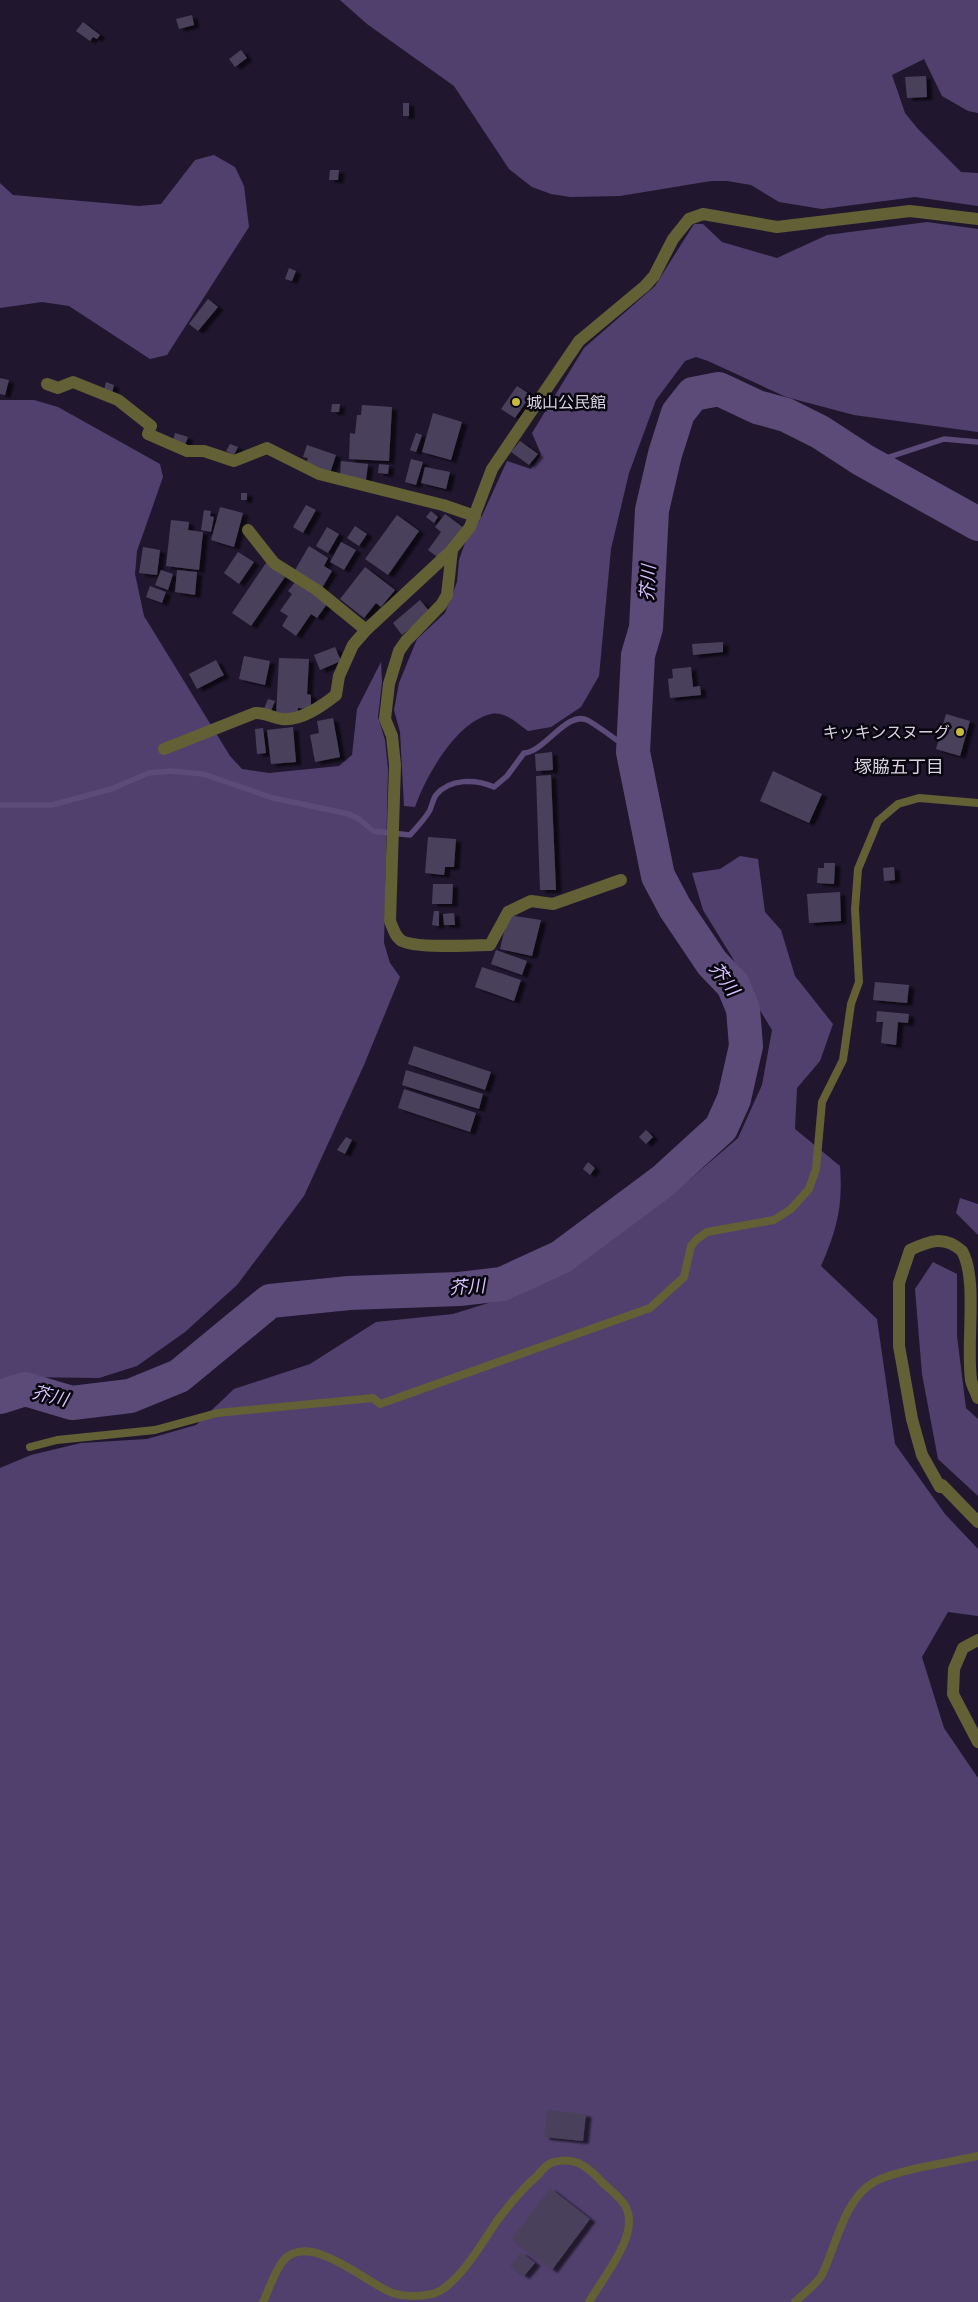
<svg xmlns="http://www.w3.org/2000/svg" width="978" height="2302" viewBox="0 0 978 2302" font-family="'Exo 2','Noto Sans JP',sans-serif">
	<defs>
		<filter id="shadow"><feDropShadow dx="5.5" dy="3" stdDeviation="1" flood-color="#0009"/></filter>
	</defs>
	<rect width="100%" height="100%" fill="#20172f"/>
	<g fill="#51406d">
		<path d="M340,0H978V113L968,111L942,96L924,59L892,75L905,113L918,129L961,172L978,173V206L915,197L822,209L779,202L751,185L727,181H711L620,196L570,197L551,194L532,187L509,169L454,86L367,24Z"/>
		<path d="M214,155L235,167L244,186L249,227L167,355L150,359L69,306L42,302L0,308V183L13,195L139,206L161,204L195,160Z"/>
		<path d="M927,222L978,229V432L854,415L786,397L708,361L696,357L685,361L656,400L629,473L611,549L599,676L581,707L551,727L528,731C517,723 505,711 491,714C456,722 426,776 415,807L404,806L400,732L394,710L399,683L417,639L445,613L457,582L459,560L466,540L481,518L507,461L531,469L541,454L532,433L584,348L655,286L694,224H703L722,242L777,258L827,235Z"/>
		<path d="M0,400H34L58,407L160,464L163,477L137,551L135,574L144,616L230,756L242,769L269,773L339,766L352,755L357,709L381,662L382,682L378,717L385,740L388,769L384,943L390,963L400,977L364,1065L304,1196L237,1285L185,1332L137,1366L99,1378L18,1377L0,1383Z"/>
		<path d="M740,856L758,859L765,912L781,930L795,976L833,1024L820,1061L797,1088L795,1129L840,1166C843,1207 837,1229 821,1266L877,1319L895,1444L945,1514L978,1549V1616L948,1612L922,1657L944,1728L978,1778V2302H0V1468L31,1455L81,1443L147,1439L196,1425L234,1389L310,1364L376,1322L453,1314L498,1300L564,1274L689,1180L738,1138L762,1085L772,1030L749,992L732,957L703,910L692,873L720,869Z"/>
		<path d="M960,1198L978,1204V1235L956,1213Z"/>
		<path d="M933,1262L957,1274V1336L966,1408L978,1419V1496L938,1459L922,1374L915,1289Z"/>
	</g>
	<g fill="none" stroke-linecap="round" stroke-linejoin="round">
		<g stroke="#5c4b79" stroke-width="5.5">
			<path d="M871,463L944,439L978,442"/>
			<path d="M0,805H52L111,789L149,773L170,771L203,774L273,798L349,814L359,819L373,831L410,835C417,827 425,819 430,810C432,805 433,799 436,795C450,778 476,779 494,787L507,776L524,753C545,752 568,708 589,721C604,730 619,742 633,752"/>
		</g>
		<path stroke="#5c4b79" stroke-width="34" d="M0,1397L25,1389L72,1403L130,1396L179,1376L270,1301L349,1293L459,1289L502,1284L561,1257L663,1181L721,1128L734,1099L746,1046L743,1009L733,985L712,963L675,908L658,876L633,752L638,655L646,628L652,510L665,454L678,413L693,394L719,389L757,407L786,415L820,432L863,460L978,524"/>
	</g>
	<g fill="#4a415c" filter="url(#shadow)">
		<path d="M192,15L194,25L179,29L176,19Z"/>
		<path d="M83,22L100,35L97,39L93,37L90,41L76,31Z"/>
		<path d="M241,50L247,58L235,67L229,59Z"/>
		<path d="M926,76L927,97L907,98L905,77Z"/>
		<rect x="403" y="103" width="6" height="13"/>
		<path d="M330,170H339L338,180H329Z"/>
		<path d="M289,268L296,271L292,281L285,279Z"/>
		<path d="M208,299L218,307L198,331L189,324Z"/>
		<path d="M0,378L9,380L5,395L0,394Z"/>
		<path d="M106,382L114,385L112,393L104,391Z"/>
		<path d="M517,386L531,395L515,418L501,409Z"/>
		<path d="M332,404H340L339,412H331Z"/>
		<path d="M362,405L392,407L389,461L349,459L350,433L355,434L357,415H361Z"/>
		<path d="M433,413L462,422L451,460L422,452Z"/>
		<path d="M175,433L188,437L185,445L173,441Z"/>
		<path d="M416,433L422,435L416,452L410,450Z"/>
		<path d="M520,441L538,454L529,465L511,452Z"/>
		<path d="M230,444L238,447L234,455L226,451Z"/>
		<path d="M307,445L336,455L330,473L305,465L308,458L303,457Z"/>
		<path d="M411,459L423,462L416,485L405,482Z"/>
		<path d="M341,461L368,464L366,480L340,477Z"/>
		<path d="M379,464L389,465L388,474L378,473Z"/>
		<path d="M425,467L450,472L446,489L421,483Z"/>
		<rect x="241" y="493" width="6" height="7"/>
		<path d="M306,505L316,510L303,533L293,527Z"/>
		<path d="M220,507L243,513L234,547L211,540Z"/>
		<path d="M204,510L211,511L210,516L214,517L211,532L201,530Z"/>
		<path d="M431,511L438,517L434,523L426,517Z"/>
		<path d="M445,514L464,528L440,559L428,550L441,532L435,527Z"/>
		<path d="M397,515L419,531L388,575L365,559Z"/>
		<path d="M171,520L189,522L188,530L203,532L199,570L166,566Z"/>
		<path d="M355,526L367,534L359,546L347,538Z"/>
		<path d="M327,527L339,534L328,553L316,546Z"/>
		<path d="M341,542L356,550L344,570L330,562Z"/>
		<path d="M309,546L328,558L324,566L332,571L322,588L295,570Z"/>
		<path d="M143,547L160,550L157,575L139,573Z"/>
		<path d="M238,552L254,562L239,584L224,573Z"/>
		<path d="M266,563L285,577L251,626L232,613Z"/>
		<path d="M365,567L395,590L381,607L376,603L364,618L340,599Z"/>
		<path d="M161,570L173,574L168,590L155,585Z"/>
		<path d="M177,570L197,572L195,595L175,592Z"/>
		<path d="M296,581L327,604L317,618L311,614L296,636L282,626L288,616L280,611L292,594L288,591Z"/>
		<path d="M150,586L166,592L162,603L146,597Z"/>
		<path d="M420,600L430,612L402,635L393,623Z"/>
		<path d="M723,642V652L693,655L692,644Z"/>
		<path d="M335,647L341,661L320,670L314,655Z"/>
		<path d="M244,656L270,661L265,685L239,679Z"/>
		<path d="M279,658L309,659L307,694L311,695V709L298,708L297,716H276Z"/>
		<path d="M216,660L224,675L197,689L189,674Z"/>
		<path d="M691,667L693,687L700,686L701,695L670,698L668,679L673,678L672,669Z"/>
		<path d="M268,699L275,701L271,711L264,709Z"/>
		<path d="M946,714L970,721L960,756L936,749Z"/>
		<path d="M333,718L340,757L315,762L310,735L319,733L317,721Z"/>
		<path d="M293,727L296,762L271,764L267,730Z"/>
		<path d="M263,728L266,753L257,754L255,729Z"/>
		<path d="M552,752L553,770L536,771L535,754Z"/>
		<path d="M773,771L822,794L809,823L760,801Z"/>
		<path d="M551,775L556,890H540L536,776Z"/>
		<path d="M428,837L456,839L454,867H445L444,875L425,873Z"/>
		<path d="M824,863H835L834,884L817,883L818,868H824Z"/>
		<path d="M894,867L895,880L884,881L883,868Z"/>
		<path d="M433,884H453L452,904H432Z"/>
		<path d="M840,892L841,921L809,923L807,894Z"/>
		<path d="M434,911H439V926L432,925Z"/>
		<path d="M454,913L455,925H444L443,914Z"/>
		<path d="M508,915L541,920L532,956L500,949Z"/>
		<path d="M496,950L527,961L522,975L491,964Z"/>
		<path d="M482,967L521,980L514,1001L475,987Z"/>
		<path d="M875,982L909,985L907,1003L873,1000Z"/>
		<path d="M877,1011L909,1014L908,1023L898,1022L896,1045L881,1043L883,1022H876Z"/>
		<path d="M414,1046L491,1072L485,1090L408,1064Z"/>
		<path d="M406,1070L483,1094L479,1109L402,1085Z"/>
		<path d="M404,1089L476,1113L470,1132L398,1108Z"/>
		<path d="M646,1130L653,1137L646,1144L639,1137Z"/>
		<path d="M346,1137L352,1140L345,1154L337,1150Z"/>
		<path d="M588,1162L595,1168L590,1175L583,1169Z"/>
		<path d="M547,2110L586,2114L583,2141L544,2137Z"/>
		<path d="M550,2188L590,2219L552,2270L511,2239Z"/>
		<path d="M521,2252L535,2263L524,2276L510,2266Z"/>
	</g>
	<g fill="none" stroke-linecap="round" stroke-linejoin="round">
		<g stroke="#636036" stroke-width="8">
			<path d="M30,1447L57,1440L155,1430L217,1413L373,1398L380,1404L650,1308L684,1277L691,1246L696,1240L707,1232L774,1220L791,1209L809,1189L816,1169L822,1102L843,1060L851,1004L859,982L855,909L858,869L878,821L898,804L919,798L978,803"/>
			<path d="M263,2302C269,2290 274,2272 283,2261C308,2231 362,2279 388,2291C400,2297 419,2297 432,2294C457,2288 483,2241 497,2221C509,2205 522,2189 537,2176C541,2171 548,2163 554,2162C573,2157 584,2164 597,2177C605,2186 617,2194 624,2204C643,2232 603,2277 589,2302"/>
			<path d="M795,2302C803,2294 816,2285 822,2275C836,2246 844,2199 874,2182C895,2170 951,2162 978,2156"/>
		</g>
		<g stroke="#636036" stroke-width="12">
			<path d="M47,384L58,388L73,382L118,400L151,426L148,434L187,451H204L234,461L267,448L319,474L443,505L475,516"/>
			<path d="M248,530L274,563L317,590L366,630"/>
			<path d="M452,550L447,595L441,605L406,641L399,651L389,684L385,719L392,736L395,765L390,921C393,928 395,937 402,941C418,949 470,945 490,945L508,912L531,901L553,904L621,880"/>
			<path d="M164,749L255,713C265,712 272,718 282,719C301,721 322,706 336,695L339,676L353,645L366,630L450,552L470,527L492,469L579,341L645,286L654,276L673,239L689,219L703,214L777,227L910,211L978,219"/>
		</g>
		<g stroke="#636036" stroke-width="12">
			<path d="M978,1398C976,1392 972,1386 971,1380C966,1341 978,1279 962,1251C944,1235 929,1241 910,1250L899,1283V1346L912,1419L922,1455L940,1487L942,1485L978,1522"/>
			<path d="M978,1640L963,1648L954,1669L953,1694L978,1742"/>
		</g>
	</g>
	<g fill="#c6bc3c" stroke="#08050f" stroke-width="2">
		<circle cx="516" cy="402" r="5"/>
		<circle cx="960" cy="732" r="5"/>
	</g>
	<g text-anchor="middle" stroke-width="5" stroke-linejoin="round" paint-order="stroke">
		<g font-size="16" fill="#d7d1e2" stroke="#08050f" text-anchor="start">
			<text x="526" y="408">城山公民館</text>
			<text x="950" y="738" text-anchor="end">キッキンスヌーグ</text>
		</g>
		<g font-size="18" font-style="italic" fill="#d6c2fe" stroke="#08050f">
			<text transform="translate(648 583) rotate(-87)" y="6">芥川</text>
			<text transform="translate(724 979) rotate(54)" y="6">芥川</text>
			<text transform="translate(467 1287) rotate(-4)" y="6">芥川</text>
			<text transform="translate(50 1396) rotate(14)" y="6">芥川</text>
		</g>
		<g font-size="18" fill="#d7d1e2" stroke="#08050f">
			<text x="899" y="773">塚脇五丁目</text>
		</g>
	</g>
</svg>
